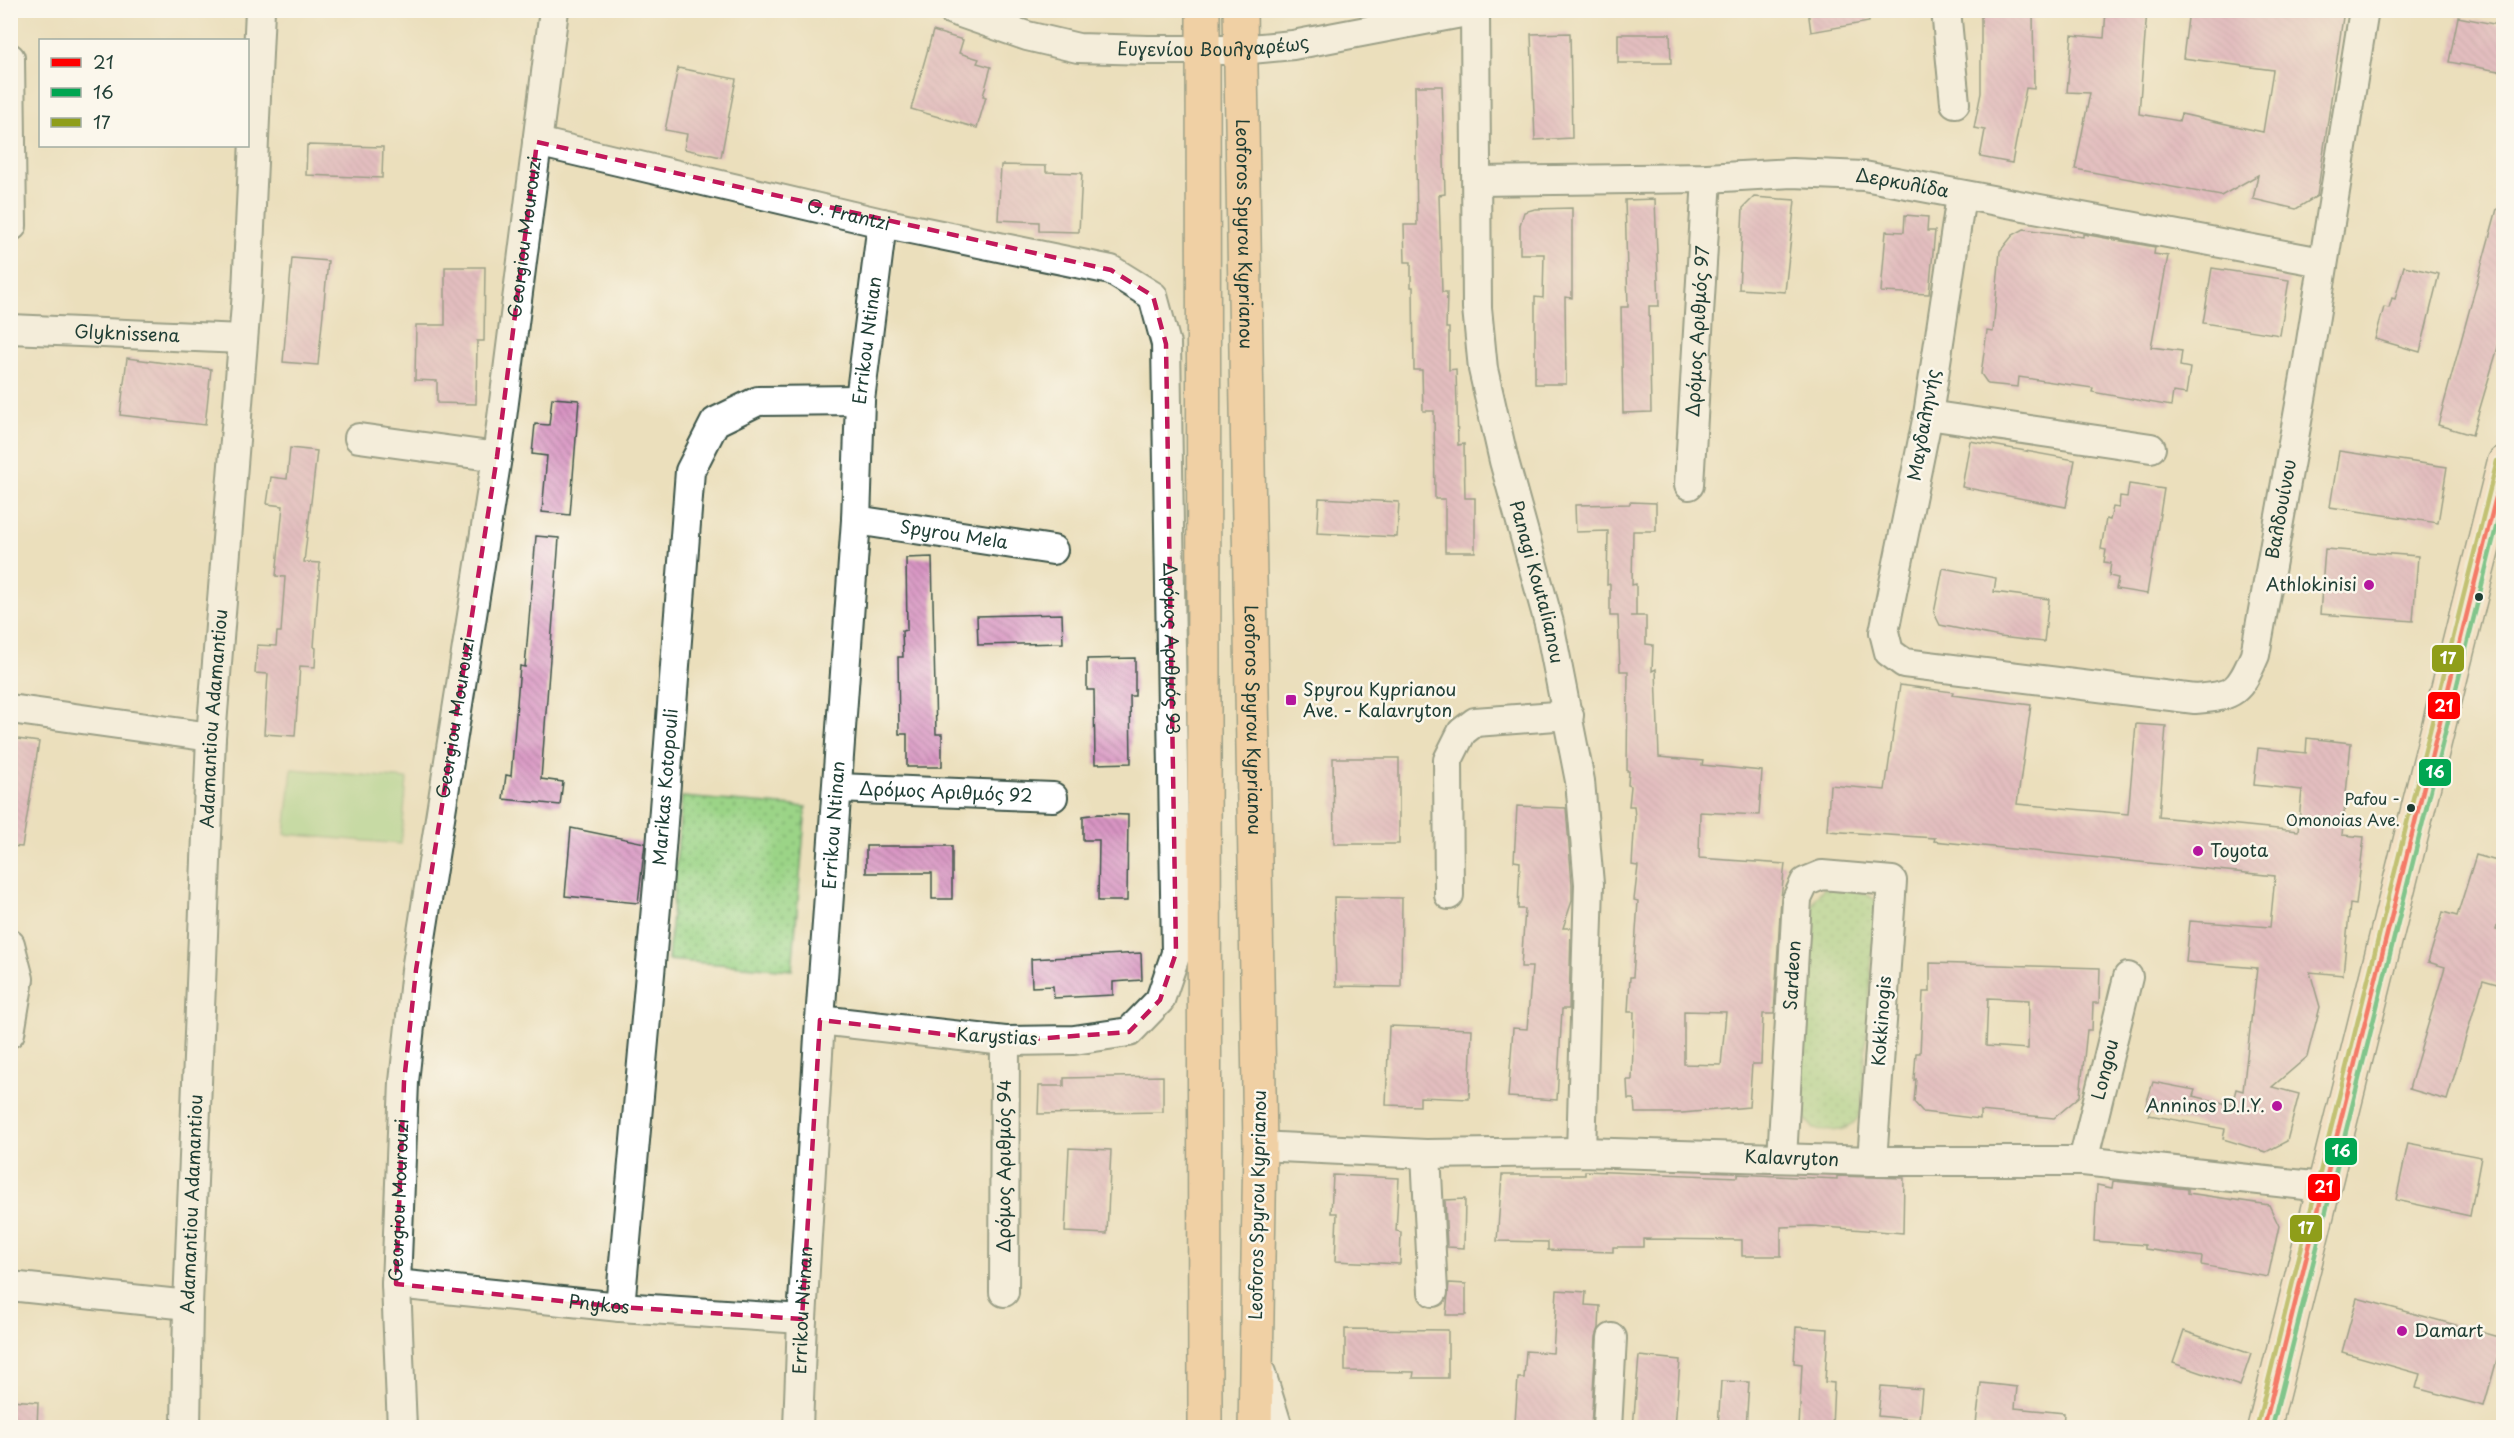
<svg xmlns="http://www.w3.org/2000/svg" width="2514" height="1438" viewBox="0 0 2514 1438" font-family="'Playpen Sans',sans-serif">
	<defs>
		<pattern id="park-dots" width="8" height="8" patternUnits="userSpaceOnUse" patternTransform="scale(1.5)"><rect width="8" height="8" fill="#9bd487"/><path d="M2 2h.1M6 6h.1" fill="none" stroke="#7ead6f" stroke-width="1.8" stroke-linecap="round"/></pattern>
		<pattern id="building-back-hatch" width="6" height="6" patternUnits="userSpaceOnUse" patternTransform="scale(1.5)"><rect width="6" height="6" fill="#d894c3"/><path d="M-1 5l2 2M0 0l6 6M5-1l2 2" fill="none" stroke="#af7a9f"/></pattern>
	</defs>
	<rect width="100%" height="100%" fill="#fbf7ec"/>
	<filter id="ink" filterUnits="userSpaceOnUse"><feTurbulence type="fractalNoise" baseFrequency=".0167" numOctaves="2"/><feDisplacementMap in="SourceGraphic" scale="12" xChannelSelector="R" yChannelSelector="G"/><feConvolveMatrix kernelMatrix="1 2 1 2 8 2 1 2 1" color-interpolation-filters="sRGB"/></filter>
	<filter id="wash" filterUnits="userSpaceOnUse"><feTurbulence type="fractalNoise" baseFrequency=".008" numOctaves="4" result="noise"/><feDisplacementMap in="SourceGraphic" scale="24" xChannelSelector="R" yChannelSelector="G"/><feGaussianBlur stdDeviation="1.35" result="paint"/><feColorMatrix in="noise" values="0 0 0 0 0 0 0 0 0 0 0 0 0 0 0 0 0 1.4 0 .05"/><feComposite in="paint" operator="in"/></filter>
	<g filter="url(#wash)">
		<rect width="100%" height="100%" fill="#ebdfbc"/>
		<g fill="url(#park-dots)" stroke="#5d885e" stroke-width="1.5">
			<path d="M682,797L806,807L792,970L668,960Z"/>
			<path d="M1824,888C1843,889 1862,887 1876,901L1861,1112C1852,1132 1834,1133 1814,1129L1800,1113L1797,1106L1810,910L1817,896Z"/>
		</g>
		<path fill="#9bd487" stroke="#5d885e" stroke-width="1.5" d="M292,769L407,779L401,844L285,834Z"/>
		<g id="blocks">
			<g fill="url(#building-back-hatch)" fill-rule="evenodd">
				<path d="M1808,10H1868L1869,22L1811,32Z"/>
				<path d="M1981,10H2033L2034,89L2026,88L2012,163L1980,157L1985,130L1974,128L1981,93Z"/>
				<path d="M2106,10H2147L2139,114L2179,121L2181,114L2263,132L2273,70L2183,58L2189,10H2344L2317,196L2296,209L2253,199L2258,175L2221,196L2075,169L2090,93L2067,92L2072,35L2104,38Z"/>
				<path d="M2458,17L2504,26V72L2449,62Z"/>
				<path d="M933,31L963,40L959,53L979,59L977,63L991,67L983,96L986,97L977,128L911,109Z"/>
				<path d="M1570,33L1572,138L1535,140L1531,34Z"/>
				<path d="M1618,34H1670L1671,63H1618Z"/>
				<path d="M678,68L736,79L721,157L684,149L687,134L665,130Z"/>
				<path d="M1415,86H1442L1445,194L1439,195L1442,292H1447L1446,328H1449V370L1456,369L1458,445L1464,444L1465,498H1475V552H1445V499H1435L1434,411H1423L1422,370H1414L1413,287H1411V262H1405L1404,225H1417Z"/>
				<path d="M307,145L383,147L382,178L306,175Z"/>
				<path d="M1001,165L1046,166V172L1082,173L1079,232L1039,231V222L998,220Z"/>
				<path d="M1754,197L1795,200L1785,292L1739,289L1743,208Z"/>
				<path d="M1655,199L1659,306H1649L1651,412L1623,413L1621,307H1628L1625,200Z"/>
				<path d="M1572,208V298L1565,297L1566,384H1535V297L1543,298L1544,254H1520V225L1524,212L1535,209Z"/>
				<path d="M2497,209H2504V327L2472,435L2438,425Z"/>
				<path d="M1905,215L1928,217L1927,231H1935L1929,294L1881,292L1886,231L1904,232Z"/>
				<path d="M2024,229L2083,237V234L2155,247L2154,254L2168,256L2151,347L2182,351L2180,366L2190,368L2186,394L2173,392L2171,406L2092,392L2093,388L2019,377L2018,387L1988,384L1981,374L1987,331L1993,332L2000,251L2013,235Z"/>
				<path d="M292,258L328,261L318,365L283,362Z"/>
				<path d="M2404,266L2439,274L2420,352L2375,339L2384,307L2389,308L2392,298L2395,299Z"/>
				<path d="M445,267H485L484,341H477L476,404L437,403V381L415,380L416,325H445Z"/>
				<path d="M2212,268L2289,280L2280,335L2203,323Z"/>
				<path d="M127,358L211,369L205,425L120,415Z"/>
				<path d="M552,398L579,400L570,515L542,512L547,456L532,454L535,424L549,425Z"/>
				<path d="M1970,441L2075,460L2066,507L1962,487Z"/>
				<path d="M290,448L317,451L304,562L320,563L314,647L316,648L315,667L300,666L295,736L264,734L268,674L255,673L257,645L276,646L277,632H281L285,577L276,576L283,506L267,504L271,477L287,479Z"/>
				<path d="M2339,451L2447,467L2438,523L2330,507Z"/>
				<path d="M2129,484L2164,489L2147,594L2116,589L2118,578L2109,576L2111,563L2104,562L2106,550L2101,549L2106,519L2110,520L2113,507L2119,508L2120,496L2127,497Z"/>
				<path d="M1319,498L1399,502L1397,537L1317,533Z"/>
				<path d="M1630,502L1656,503V531H1633L1632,585L1636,584V616H1630H1646V644L1653,645L1652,671L1656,669L1659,757L1703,761L1702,765L1762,771L1759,815L1700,812L1699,858L1785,864L1781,898L1774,1014H1763L1761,1064H1752L1749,1107L1682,1113H1635L1634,1099H1628L1627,1080H1632L1634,1012H1628L1630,977H1633L1638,901L1634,900L1638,866L1632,865L1635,817L1634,806H1629L1631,786L1628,785L1629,771H1627L1628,671H1620L1618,616H1610V584L1607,585L1608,531L1576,532L1575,505L1630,504ZM1684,1011L1726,1012L1721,1065L1684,1064Z"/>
				<path d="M536,536L559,538L541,779L563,782L560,805L503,799L506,775L511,776L520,666L525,667Z"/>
				<path d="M2325,549L2418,556L2413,621L2320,614Z"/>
				<path d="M932,557L936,734H942V767H907V734H899L898,657H903L902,631L907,630L906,558Z"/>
				<path d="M1943,568L1996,578L1994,592L2049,599L2044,642L2000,637L1940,625L1934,613Z"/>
				<path d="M1062,614L1063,643L978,645L977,616Z"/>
				<path d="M1135,658V696H1130L1131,763L1095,764L1094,690H1087V659Z"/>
				<path d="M1900,685L1953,692L1952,695L2031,705L2017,804L2128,814L2136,724L2166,726L2159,817L2298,831L2302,790L2254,785L2258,748L2306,753L2307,738L2351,743L2342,835L2364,837L2356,905L2350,904L2343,975L2310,972L2320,1007L2307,1057L2272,1087L2299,1094L2287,1141L2266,1152L2223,1139L2225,1129L2149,1115L2151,1110L2145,1108L2153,1082L2195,1090L2193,1096L2232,1105L2236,1089L2243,1091L2257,968L2186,962L2190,921L2270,927L2275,876L1934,841L1935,838L1827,831L1830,785L1885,790Z"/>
				<path d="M10,738L39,742L22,847L10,846Z"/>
				<path d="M1333,758H1399V844H1334Z"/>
				<path d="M1517,806L1566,808L1572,884V901L1563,928H1571L1569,1009H1562L1557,1100L1508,1097L1513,1028L1527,1029L1532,967H1521L1525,909H1518L1520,862L1514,861Z"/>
				<path d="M1099,814L1128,815L1127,901H1098L1099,840H1083V816Z"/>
				<path d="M571,828L645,843L638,903L565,896Z"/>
				<path d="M866,846H952V899H932V873H866Z"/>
				<path d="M2476,855L2504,863V903L2496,930L2504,932V986L2483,980L2447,1100L2409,1089L2445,967L2428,962L2443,912L2457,916Z"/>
				<path d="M1334,897L1402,898L1401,987L1336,986Z"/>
				<path d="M1141,953L1142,980L1113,982V995L1054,998L1053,986L1032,987L1031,959Z"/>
				<path d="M1930,963L2100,968L2099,1003H2093L2092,1030H2087L2080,1096L2054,1118L1980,1111V1119L1923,1112L1914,1102L1916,1079L1914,1080L1916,1053H1920L1923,992H1930ZM1988,998L2029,1000L2028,1049L1986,1046Z"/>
				<path d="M1389,1026L1472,1029L1469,1099L1420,1097V1106L1386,1105Z"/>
				<path d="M1163,1076V1112L1038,1114L1039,1086H1064V1078Z"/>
				<path d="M2408,1143L2481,1157L2470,1216L2396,1200Z"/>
				<path d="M1069,1148L1111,1150L1107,1234L1065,1232Z"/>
				<path d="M1585,1171L1738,1177V1174L1837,1179V1176L1904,1178L1903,1233L1812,1226L1781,1227V1256H1742V1240L1643,1239V1247H1613V1252L1548,1250V1242L1497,1241L1502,1175H1585Z"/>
				<path d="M1333,1175L1399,1178L1396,1231L1401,1232L1400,1264L1335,1261L1337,1213H1331Z"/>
				<path d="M2113,1181L2188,1189V1193L2269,1205L2279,1226L2268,1277L2201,1265L2202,1257L2145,1249V1245L2094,1241L2097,1185L2112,1188Z"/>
				<path d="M1465,1199L1464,1248L1447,1247L1445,1200Z"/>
				<path d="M1449,1283L1466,1284V1315H1446Z"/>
				<path d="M1557,1290L1586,1292L1585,1305L1600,1306L1599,1328L1596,1337L1591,1428H1561L1515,1422L1518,1378H1524L1526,1351L1553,1353Z"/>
				<path d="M2357,1298L2503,1338L2484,1406L2416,1388L2420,1374L2342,1352Z"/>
				<path d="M1796,1327L1828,1329L1825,1382L1834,1383L1832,1428H1799L1802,1364L1794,1363Z"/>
				<path d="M1345,1329L1448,1330V1378H1413L1414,1372L1345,1371Z"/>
				<path d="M2184,1331L2251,1354L2240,1386L2173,1363Z"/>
				<path d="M1639,1356L1680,1360L1675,1428H1633Z"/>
				<path d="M1721,1381L1749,1382L1746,1428H1718Z"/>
				<path d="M1981,1383L2017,1387L2015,1408L2064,1413L2063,1428H1990V1425L1976,1424Z"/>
				<path d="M1881,1386L1922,1389L1919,1420L1878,1416Z"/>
				<path d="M10,1400L38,1402L37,1428H10Z"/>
			</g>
		</g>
	</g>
	<g filter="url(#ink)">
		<use href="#blocks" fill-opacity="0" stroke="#3e5548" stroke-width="1.5"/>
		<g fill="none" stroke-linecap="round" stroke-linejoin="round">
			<g stroke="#3e5548" stroke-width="32">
				<g id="street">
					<path id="s1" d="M952,10L1027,36L1078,48L1148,50H1240L1293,45L1477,10"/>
					<path d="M1946,10L1955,103"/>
					<path id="s2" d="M1475,11L1477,308L1483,369L1504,461L1549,623L1580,781L1589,884L1581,1152"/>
					<path d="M10,58L12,226"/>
					<path id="s3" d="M537,142L882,223L1111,270L1153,296L1166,344L1176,953L1160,1000L1129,1032L1074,1040L1005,1041L820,1020"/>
					<path id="s4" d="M1477,181L1707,178L1792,173L1864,176L2322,262"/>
					<path id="s5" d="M1961,196L1928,415L1884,632L1889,652L1904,663L2195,699C2235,696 2239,692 2255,655L2308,360L2364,10"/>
					<path id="s6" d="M10,329L242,339"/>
					<path d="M1928,415L2151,448"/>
					<path d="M359,438L497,457"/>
					<path id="s7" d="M1689,485L1707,178"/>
					<path id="s8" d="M856,520L1053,550"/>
					<path d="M10,709L211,737"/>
					<path id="s9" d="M838,788L1053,797"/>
					<path d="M1449,895L1448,760L1462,732L1475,722L1569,715"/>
					<path d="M10,944L19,979L10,1033"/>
					<path id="s10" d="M1260,1146L1426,1154L1581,1152L1872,1161H2083L2323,1187"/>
					<path d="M1426,1154L1433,1292"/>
					<path id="s11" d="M1782,1158L1797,899L1805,882L1822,875L1892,881L1872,1161"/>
					<path id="s12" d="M2083,1161L2128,977"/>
					<path id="s13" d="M396,1284L620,1307L802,1319"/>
					<path d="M10,1286L188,1305"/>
					<path id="s14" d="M1004,1292L1005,1041"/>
					<path id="s15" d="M620,1307L659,874L690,471L715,422L758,401L860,400"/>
					<path d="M1261,1373L1278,1428"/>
					<path id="s16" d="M186,1428L188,1305L211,737L247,292L260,10"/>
					<path id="s17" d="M402,1428L396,1284L404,1082L416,970L497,457L554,10"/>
					<path id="s18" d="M798,1428L802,1319L820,1020L856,520L860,400L882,223"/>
					<path d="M1607,1428L1612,1338"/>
				</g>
			</g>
			<g stroke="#3e5548" stroke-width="36">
				<path id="secondary" d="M2264,1428L2504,463"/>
			</g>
			<g stroke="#3e5548" stroke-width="36">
				<g id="primary">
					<path d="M1203,10L1205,1428"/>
					<path id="s19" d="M1240,10L1260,1146L1255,1428"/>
				</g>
			</g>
			<use href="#street" stroke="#fff" stroke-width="28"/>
			<use href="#secondary" stroke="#fce5cf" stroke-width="33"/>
			<use href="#primary" stroke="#f7be87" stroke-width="33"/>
			<g stroke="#fbf7ec" stroke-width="9">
				<path id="bus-1" d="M2264,1428L2504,465"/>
			</g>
			<g stroke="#fbf7ec" stroke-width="9">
				<path id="bus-2" d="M2272,1428L2504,496"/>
			</g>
			<g stroke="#fbf7ec" stroke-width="9">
				<path id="bus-3" d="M2257,1426L2497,461"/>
			</g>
			<use href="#bus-1" stroke="#f00" stroke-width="4.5"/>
			<use href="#bus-2" stroke="#00a651" stroke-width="4.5"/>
			<use href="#bus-3" stroke="#8f9e1a" stroke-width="4.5"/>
		</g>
	</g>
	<path d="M0 0H2514V1438H0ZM537,142L1111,270L1153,296L1166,344L1176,953L1160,1000L1129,1032L1005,1041L820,1020L802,1319L620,1307L396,1284L404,1082L416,970L497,457Z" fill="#ebdfbc" fill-opacity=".55" fill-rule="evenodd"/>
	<path fill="none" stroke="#c2185b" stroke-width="4.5" stroke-dasharray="12 8" stroke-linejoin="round" d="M537,142L1111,270L1153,296L1166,344L1176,953L1160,1000L1129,1032L1005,1041L820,1020L802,1319L620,1307L396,1284L404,1082L416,970L497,457Z"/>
	<g fill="#b5179e" stroke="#fbf7ec" stroke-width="2">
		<circle cx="2369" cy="585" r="6"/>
		<rect x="1285" y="694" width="12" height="12" rx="3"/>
		<circle cx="2198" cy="851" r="6"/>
		<circle cx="2277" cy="1106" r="6"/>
		<circle cx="2402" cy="1331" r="6"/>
	</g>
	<g fill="#1f3d34" stroke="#fbf7ec" stroke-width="2">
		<circle cx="2479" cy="597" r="5"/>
		<circle cx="2411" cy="808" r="5"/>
	</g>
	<g text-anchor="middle" stroke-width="5" stroke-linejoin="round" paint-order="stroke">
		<g font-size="16" fill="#1f3d34" stroke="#fbf7ec" text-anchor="end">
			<text x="2400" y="805">Pafou -<tspan x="2400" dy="21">Omonoias Ave.</tspan></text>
		</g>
		<g font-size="18" fill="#1f3d34" stroke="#fbf7ec">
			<text dy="6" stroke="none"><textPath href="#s1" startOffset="267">Ευγενίου Βουλγαρέως</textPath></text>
			<text dy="6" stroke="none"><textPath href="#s4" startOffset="426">Δερκυλίδα</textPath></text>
			<text dy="6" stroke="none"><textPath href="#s3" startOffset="320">G. Frantzi</textPath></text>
			<text dy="6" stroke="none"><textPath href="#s19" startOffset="224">Leoforos Spyrou Kyprianou</textPath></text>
			<text dy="6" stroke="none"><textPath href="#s17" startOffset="1200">Georgiou Mourouzi</textPath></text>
			<text dy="6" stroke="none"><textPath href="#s7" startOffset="154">Δρόμος Αριθμός 97</textPath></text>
			<text dy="6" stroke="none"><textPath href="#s6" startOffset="117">Glyknissena</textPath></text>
			<text dy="6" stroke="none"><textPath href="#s18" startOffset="1090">Errikou Ntinan</textPath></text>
			<text transform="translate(1924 425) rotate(-80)" y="6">Μαγδαληνής</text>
			<text dy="6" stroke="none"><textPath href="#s5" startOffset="1005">Βαλδουίνου</textPath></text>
			<text dy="6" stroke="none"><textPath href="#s8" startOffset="99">Spyrou Mela</textPath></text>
			<text dy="6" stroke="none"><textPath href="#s2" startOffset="578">Panagi Koutalianou</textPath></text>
			<text dy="6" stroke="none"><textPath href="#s3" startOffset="992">Δρόμος Αριθμός 93</textPath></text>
			<text dy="6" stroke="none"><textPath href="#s17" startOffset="714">Georgiou Mourouzi</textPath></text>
			<text dy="6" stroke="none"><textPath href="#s16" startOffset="710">Adamantiou Adamantiou</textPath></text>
			<text dy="6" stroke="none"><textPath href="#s19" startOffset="710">Leoforos Spyrou Kyprianou</textPath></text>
			<text dy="6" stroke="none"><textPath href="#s15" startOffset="522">Marikas Kotopouli</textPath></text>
			<text dy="6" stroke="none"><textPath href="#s9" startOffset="108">Δρόμος Αριθμός 92</textPath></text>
			<text dy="6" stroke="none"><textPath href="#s18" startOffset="604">Errikou Ntinan</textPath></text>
			<text dy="6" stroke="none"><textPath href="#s11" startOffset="183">Sardeon</textPath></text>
			<text transform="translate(1882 1021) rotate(-86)" y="6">Kokkinogis</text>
			<text transform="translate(997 1037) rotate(3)" y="6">Karystias</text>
			<text dy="6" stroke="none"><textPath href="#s12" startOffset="94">Longou</textPath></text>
			<text dy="6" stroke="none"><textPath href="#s10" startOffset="532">Kalavryton</textPath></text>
			<text dy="6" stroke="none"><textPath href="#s14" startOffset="126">Δρόμος Αριθμός 94</textPath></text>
			<text dy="6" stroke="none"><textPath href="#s17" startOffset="228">Georgiou Mourouzi</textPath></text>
			<text dy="6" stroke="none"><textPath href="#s16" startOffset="224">Adamantiou Adamantiou</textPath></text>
			<text transform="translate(1258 1205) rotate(-89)" y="6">Leoforos Spyrou Kyprianou</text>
			<text dy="6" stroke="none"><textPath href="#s13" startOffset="204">Pnykos</textPath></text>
			<text dy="6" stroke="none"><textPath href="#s18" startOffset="118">Errikou Ntinan</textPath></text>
		</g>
		<g font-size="18" fill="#1f3d34" stroke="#fbf7ec" text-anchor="start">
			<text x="2357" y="591" text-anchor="end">Athlokinisi</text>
			<text x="1303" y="696">Spyrou Kyprianou<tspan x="1303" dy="21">Ave. - Kalavryton</tspan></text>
			<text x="2210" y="857">Toyota</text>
			<text x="2265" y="1112" text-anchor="end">Anninos D.I.Y.</text>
			<text x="2414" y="1337">Damart</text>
		</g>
	</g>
	<g stroke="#fbf7ec" stroke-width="2">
		<rect x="2431" y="644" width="34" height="29" rx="6" fill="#8f9e1a"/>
		<rect x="2427" y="691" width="34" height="29" rx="6" fill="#f00"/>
		<rect x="2418" y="758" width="34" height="29" rx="6" fill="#00a651"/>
		<rect x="2324" y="1137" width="34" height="29" rx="6" fill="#00a651"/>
		<rect x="2307" y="1173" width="34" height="29" rx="6" fill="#f00"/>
		<rect x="2289" y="1214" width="34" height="29" rx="6" fill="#8f9e1a"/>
	</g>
	<g font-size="16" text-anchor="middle" font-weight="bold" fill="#fff">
		<text x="2448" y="664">17</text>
		<text x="2444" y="712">21</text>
		<text x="2435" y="778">16</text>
		<text x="2341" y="1157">16</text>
		<text x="2324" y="1193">21</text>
		<text x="2306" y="1234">17</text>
	</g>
	<rect width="2514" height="1438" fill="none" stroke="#fbf7ec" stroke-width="36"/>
	<rect x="39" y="39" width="210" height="108" fill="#fbf7ec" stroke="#a3ada2" stroke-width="1.5"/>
	<rect x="51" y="58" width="30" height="9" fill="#ff0000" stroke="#a3ada2" stroke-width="1.5"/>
	<text x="93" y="69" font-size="18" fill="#1f3d34">21</text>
	<rect x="51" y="88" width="30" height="9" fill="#00a651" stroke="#a3ada2" stroke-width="1.5"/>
	<text x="93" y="99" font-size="18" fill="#1f3d34">16</text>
	<rect x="51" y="118" width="30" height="9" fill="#8f9e1a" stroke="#a3ada2" stroke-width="1.5"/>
	<text x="93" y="129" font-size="18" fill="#1f3d34">17</text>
</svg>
